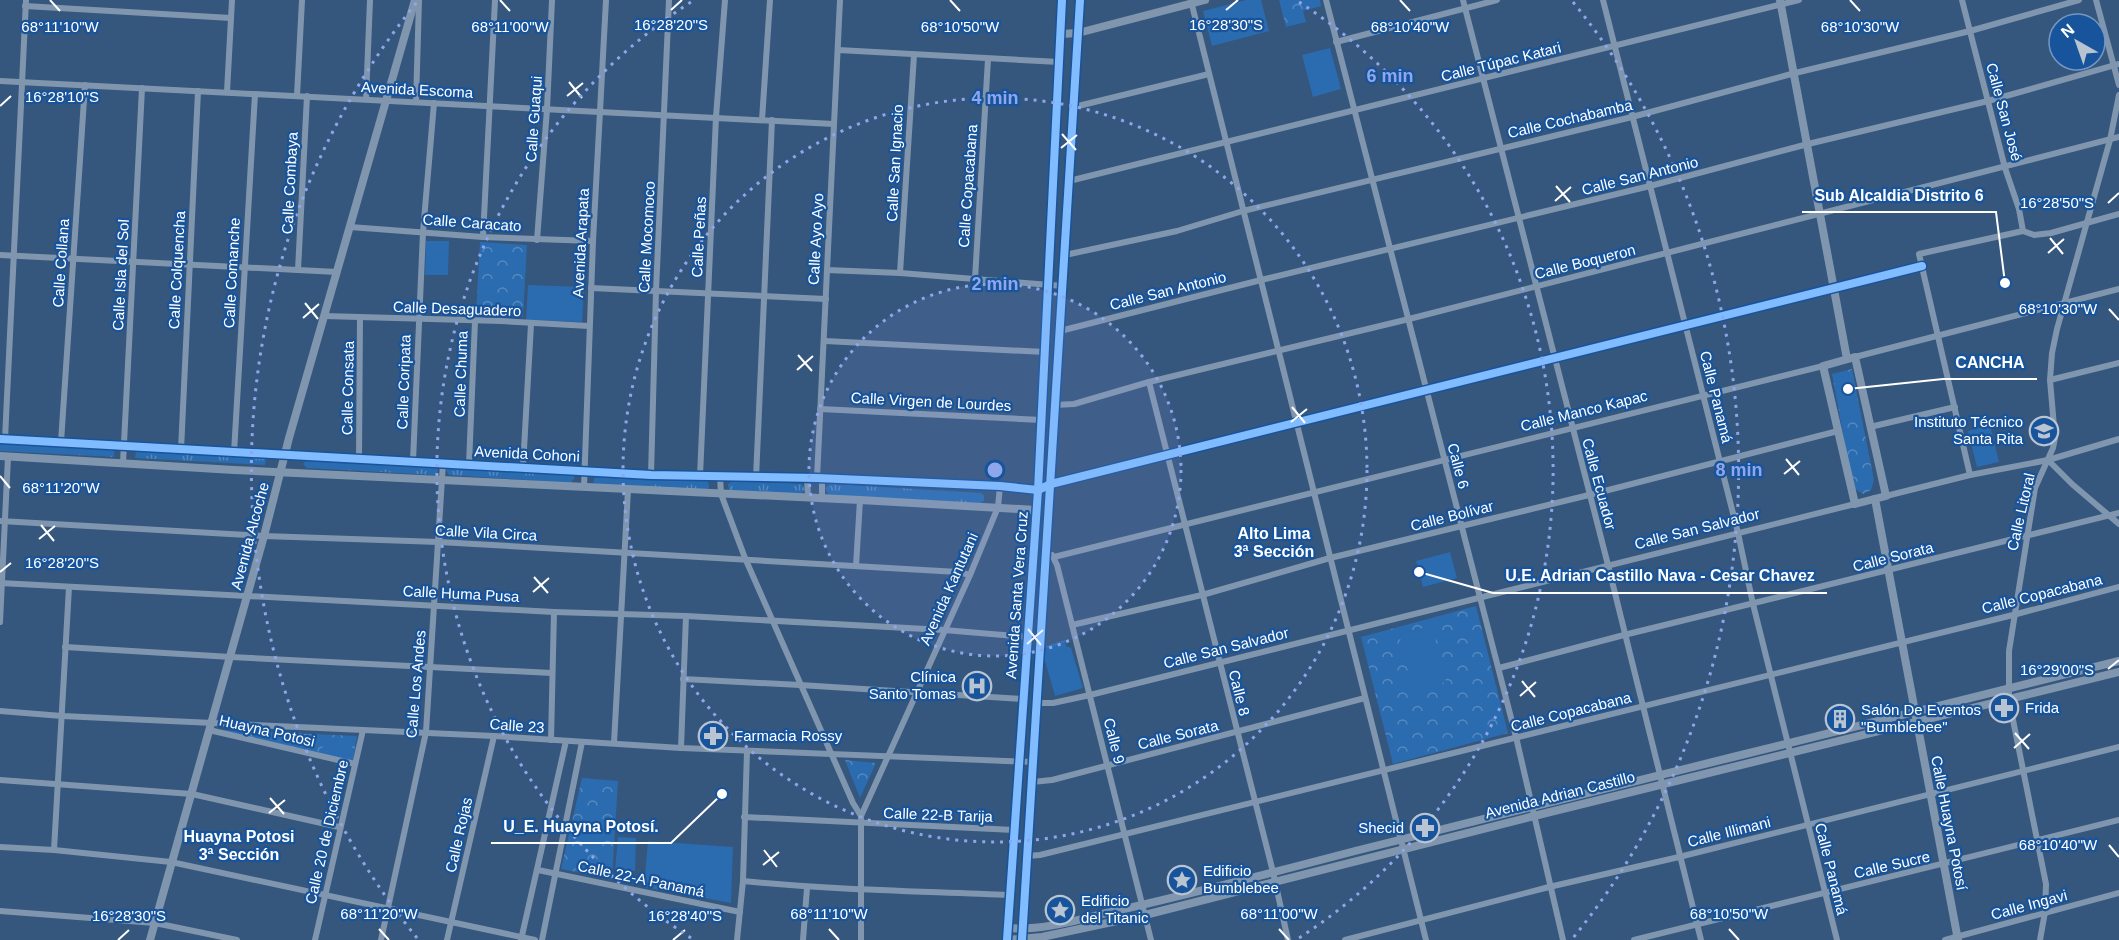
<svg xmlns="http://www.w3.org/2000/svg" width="2119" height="940" viewBox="0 0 2119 940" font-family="Helvetica,sans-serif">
	<defs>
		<pattern id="grass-tufts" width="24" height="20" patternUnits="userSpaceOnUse" patternTransform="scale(1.5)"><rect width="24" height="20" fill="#2b6bb0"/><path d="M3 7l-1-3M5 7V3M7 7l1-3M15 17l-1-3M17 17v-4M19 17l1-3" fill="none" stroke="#5589c0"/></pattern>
		<pattern id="forest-crowns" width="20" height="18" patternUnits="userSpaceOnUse" patternTransform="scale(1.5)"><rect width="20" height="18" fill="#2b6bb0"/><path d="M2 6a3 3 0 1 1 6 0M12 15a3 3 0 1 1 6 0" fill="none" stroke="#5589c0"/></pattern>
	</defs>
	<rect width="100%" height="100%" fill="#35567d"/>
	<g fill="url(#grass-tufts)">
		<path d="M0,444L114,449V457L0,451Z"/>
		<path d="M136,451L266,458L265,465L135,458Z"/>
		<path d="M307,459L437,466L438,471L435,475L307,468L303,464Z"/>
		<path d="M447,466L573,474L575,477L571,483L449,475L446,470Z"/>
		<path d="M596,475L708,481L709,487L707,491L595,485L593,482Z"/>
		<path d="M733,481L802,484L805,490L801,494L729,490L728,484Z"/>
		<path d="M830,484L981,493L984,496V501L980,503L829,495L825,488Z"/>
	</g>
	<g fill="url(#forest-crowns)">
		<path d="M1279,0H1320L1321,6L1303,11L1306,22L1286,27Z"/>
		<path d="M480,242L527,245L523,317L476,315Z"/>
		<path d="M1852,369L1874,480L1871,490L1863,494L1855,489L1852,483L1832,374Z"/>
		<path d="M1476,606L1508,733L1393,764L1361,637Z"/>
		<path d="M219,730L357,736L353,761Z"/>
		<path d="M845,760L876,763L860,798Z"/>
		<path d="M582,778L618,781L612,879L561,869Z"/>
	</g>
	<g fill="#2b6bb0">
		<path d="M1246,0H1261L1269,31L1212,46L1203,11Z"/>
		<path d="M1330,48L1341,89L1313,97L1302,55Z"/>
		<path d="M426,241H449L448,275H425Z"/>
		<path d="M528,285L584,287L582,322L526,320Z"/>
		<path d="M1852,371L1860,414L1841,418L1833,374Z"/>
		<path d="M1990,425L1999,462L1977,467L1968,431Z"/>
		<path d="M1450,552L1457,578L1423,587L1416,561Z"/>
		<path d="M1432,626L1446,682L1413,690L1399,634Z"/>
		<path d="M1065,640L1066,646L1071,648L1083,688L1055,696L1043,654L1045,653L1044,650L1047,649L1046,646Z"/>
		<path d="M324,736L353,741L351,755L322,751Z"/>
		<path d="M618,837L636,838L635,871L615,870Z"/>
		<path d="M648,841L733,847L731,903L644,887Z"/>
	</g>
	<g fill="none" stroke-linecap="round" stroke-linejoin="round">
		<g stroke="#8096ae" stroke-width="6">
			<path d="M1326,0L1516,737L1563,940"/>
			<path d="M1463,0L1608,565L1701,940"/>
			<path d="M1603,0L1738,533L1753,604L1837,940"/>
			<path d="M1962,0L2005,168L2019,209L2023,231"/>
			<path d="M2096,0L2119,85"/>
			<path d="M1191,1L1426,940"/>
			<path d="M25,6L231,18"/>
			<path d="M1336,42L1497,0"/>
			<path d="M838,50L1059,62"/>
			<path d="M0,81L834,124"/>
			<path d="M227,92L232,0"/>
			<path d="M297,96L302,0"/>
			<path d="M366,99L370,0"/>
			<path d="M416,102L419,0"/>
			<path d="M1074,107L1209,74"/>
			<path d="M762,120L770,0"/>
			<path d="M1069,181L1799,0"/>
			<path d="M350,227L483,237L593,241"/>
			<path d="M483,237L495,0"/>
			<path d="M537,240L547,109L552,0"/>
			<path d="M0,255L337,272"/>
			<path d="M1065,255L1177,231L1243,211L1632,117L1795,73L1970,31L2079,0"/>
			<path d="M298,270L307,96"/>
			<path d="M827,270L900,273L1063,286"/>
			<path d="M900,273L914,55"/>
			<path d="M975,279L988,59"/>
			<path d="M591,288L826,299"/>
			<path d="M324,316L501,321L589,326"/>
			<path d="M1060,331L1261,280L1650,186L1808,144L1988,101L2119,64"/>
			<path d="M825,341L1045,352"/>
			<path d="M1855,357L2119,289"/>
			<path d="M2050,380L2119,363"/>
			<path d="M1149,382L1273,872L1288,940"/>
			<path d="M1055,405L1074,404L1149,382L1409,319L2119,137"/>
			<path d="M820,409L1041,420"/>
			<path d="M1870,427L1955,407"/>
			<path d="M5,439L26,0"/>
			<path d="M61,442L85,85"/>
			<path d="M181,450L198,91"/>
			<path d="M234,453L255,94"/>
			<path d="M359,458L360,318"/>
			<path d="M2048,460L2072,484L2119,524"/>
			<path d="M413,461L423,232L434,103"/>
			<path d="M123,463L142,88"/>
			<path d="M469,464L475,321"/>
			<path d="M523,467L531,324"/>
			<path d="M651,475L656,291L669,0"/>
			<path d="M1970,475L1919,254L2023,231L2034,235L2051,233L2119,214"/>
			<path d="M700,476L716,117L725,0"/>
			<path d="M720,477L721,494L745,558L853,803L861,816"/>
			<path d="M756,478L772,120"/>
			<path d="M807,478L808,498"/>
			<path d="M817,478L840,0"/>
			<path d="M584,487L593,241L606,0"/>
			<path d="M1038,490L1051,484L1922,266"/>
			<path d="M1886,496L1970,475L2048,460L2119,439"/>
			<path d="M822,498V478"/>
			<path d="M0,521L264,536L439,542L958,572L970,575"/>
			<path d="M1052,555L1057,565L1151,940"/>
			<path d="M1054,557L1823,366"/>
			<path d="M856,566L860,500"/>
			<path d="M0,583L554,612L686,616L944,630L1028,637"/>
			<path d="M0,622L8,457"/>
			<path d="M1072,625L1202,595L1330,558L1589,495L1838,431"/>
			<path d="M65,647L231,657L552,673"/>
			<path d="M1499,668L1624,635L2119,513"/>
			<path d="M683,679L800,685L1023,699"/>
			<path d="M1037,703H1053L1090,695L1855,504"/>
			<path d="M0,711L62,716L494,736L681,748L1033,762"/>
			<path d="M209,730L355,764"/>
			<path d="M551,740L554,612"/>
			<path d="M614,743L628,490"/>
			<path d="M681,748L686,616"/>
			<path d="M0,780L192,794L339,827"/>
			<path d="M1032,782L1052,780L1365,698"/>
			<path d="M744,817L1014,830"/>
			<path d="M0,847L54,850L171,862L535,940"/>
			<path d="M54,850L69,587"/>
			<path d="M1027,856L1040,855L2013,615L2119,587"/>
			<path d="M538,870L740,912"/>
			<path d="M743,881C832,890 921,891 1010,895"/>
			<path d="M0,911L155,923L237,940"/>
			<path d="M315,940L363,730"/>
			<path d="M381,940L426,732L443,463"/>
			<path d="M447,940L494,736"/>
			<path d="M521,940L566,741"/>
			<path d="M542,940L582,742"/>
			<path d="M737,940L743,881L747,751"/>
			<path d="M803,940L807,888"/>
			<path d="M861,940V816L970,575L998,507L1000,486"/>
			<path d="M1345,940L1549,887L1679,857L2119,747"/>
			<path d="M1634,940L2119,820"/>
			<path d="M1945,940L2119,893"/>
			<path d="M2040,940L2045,912L2046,884L2009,700V651L2035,488L2053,448L2055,438L2050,380L2052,353L2057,329L2110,140L2119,95"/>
		</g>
		<g stroke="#8096ae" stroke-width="8">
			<path d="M1780,0L1847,359"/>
			<path d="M1061,34L1078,33L1205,0"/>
			<path d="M1855,357L1886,496L1855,504L1823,366Z"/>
			<path d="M0,439L651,475L817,478L1000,486L1038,490"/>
			<path d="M0,456L234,470L860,500L1036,510"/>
			<path d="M1875,499L1958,940"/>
			<path d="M1008,928C1044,931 1080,919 1115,911C1195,893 1275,872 1355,851C1609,786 1865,726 2119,661"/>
			<path d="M150,940L264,536L289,438L415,0"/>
			<path d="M1007,940L1042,937L1145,915L1534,816L2119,672"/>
		</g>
		<g stroke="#7d92ac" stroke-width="9">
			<path d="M1007,940L1038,490L1062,0"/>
			<path d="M1022,940L1080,0"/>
		</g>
		<g stroke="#17549b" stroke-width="11">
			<g id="cycleway">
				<path d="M0,439L651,475L817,478L1000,486L1038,490L1051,484L1922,266"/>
				<path d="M1007,940L1038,490L1062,0"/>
				<path d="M1022,940L1080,0"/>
			</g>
		</g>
		<use href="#cycleway" stroke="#80bcff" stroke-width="8"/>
	</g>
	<path fill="none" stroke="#fff" stroke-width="2" d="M50,0L60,11M500,0L510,11M950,0L960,11M1400,0L1410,11M1850,0L1860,11M671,10L682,0M1226,10L1238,0M569,82L582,98M567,96L583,83M0,106L11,96M1062,134L1076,150M1061,148L1077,135M1556,186L1570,202M1555,201L1571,187M2108,203L2119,193M2050,238L2063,254M2048,253L2064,239M305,303L318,319M2109,309L2119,320M303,318L319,304M798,355L812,371M797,370L813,356M1292,407L1305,423M1291,422L1307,409M1786,459L1799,475M1784,474L1800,461M0,476L10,488M41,525L54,541M39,539L55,526M0,572L11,563M534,577L548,593M533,592L549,578M1028,629L1041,645M1027,644L1043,630M2108,669L2119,660M1522,681L1535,697M1520,696L1536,682M2015,733L2029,749M2014,748L2030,734M270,798L284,814M269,813L285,800M2109,845L2119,857M764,850L777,867M763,865L779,852M379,929L389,940M829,929L839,940M1279,929L1289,940M1729,929L1739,940M118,940L129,930M673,940L685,930"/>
	<circle cx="995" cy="470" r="186" fill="#8ea6ec" fill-opacity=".12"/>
	<g fill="none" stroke="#8ea6ec" stroke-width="3" stroke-dasharray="3 6">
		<circle cx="995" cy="470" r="186"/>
		<circle cx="995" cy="470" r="372"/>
		<path d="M691 938A558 558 0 0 1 691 2M1299 2A558 558 0 0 1 1299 938"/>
		<path d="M417 938A744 744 0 0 1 417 2M1573 2A744 744 0 0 1 1573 938"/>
	</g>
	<defs>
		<g id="school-ring" transform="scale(1.5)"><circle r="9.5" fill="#17549b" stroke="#b8c4d2" stroke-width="1.5"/><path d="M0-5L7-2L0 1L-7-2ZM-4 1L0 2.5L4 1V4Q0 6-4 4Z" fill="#b8c4d2"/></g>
		<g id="hospital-ring" transform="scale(1.5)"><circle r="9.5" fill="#17549b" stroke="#b8c4d2" stroke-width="1.5"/><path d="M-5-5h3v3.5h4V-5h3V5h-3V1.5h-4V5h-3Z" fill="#b8c4d2"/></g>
		<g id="pharmacy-ring" transform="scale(1.5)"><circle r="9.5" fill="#17549b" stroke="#b8c4d2" stroke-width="1.5"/><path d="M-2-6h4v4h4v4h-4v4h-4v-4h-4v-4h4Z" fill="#b8c4d2"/></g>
		<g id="building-ring" transform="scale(1.5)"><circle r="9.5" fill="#17549b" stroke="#b8c4d2" stroke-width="1.5"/><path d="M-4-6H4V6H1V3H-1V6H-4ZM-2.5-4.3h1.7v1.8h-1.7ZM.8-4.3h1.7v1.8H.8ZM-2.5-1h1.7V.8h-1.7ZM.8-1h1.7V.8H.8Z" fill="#b8c4d2"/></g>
		<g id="sight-ring" transform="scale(1.5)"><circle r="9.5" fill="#17549b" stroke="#b8c4d2" stroke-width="1.5"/><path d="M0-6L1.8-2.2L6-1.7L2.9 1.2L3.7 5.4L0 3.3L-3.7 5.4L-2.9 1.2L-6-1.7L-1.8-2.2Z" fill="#b8c4d2"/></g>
	</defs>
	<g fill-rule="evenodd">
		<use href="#school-ring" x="2044" y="431"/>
		<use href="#hospital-ring" x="977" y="686"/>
		<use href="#pharmacy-ring" x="2004" y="708"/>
		<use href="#building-ring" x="1840" y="719"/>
		<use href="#pharmacy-ring" x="713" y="736"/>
		<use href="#pharmacy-ring" x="1425" y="828"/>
		<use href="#sight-ring" x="1182" y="880"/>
		<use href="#sight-ring" x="1060" y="910"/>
	</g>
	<g text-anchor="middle" stroke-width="4.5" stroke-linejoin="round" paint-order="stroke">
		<g font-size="15" fill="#fff" stroke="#17549b">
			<text transform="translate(1501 62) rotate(-14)" y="5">Calle Túpac Katari</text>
			<text transform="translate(417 90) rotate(3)" y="5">Avenida Escoma</text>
			<text transform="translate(2004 112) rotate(75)" y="5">Calle San José</text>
			<text transform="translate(534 119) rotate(-86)" y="5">Calle Guaqui</text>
			<text transform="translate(1570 119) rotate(-13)" y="5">Calle Cochabamba</text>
			<text transform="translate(895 163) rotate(-87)" y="5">Calle San Ignacio</text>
			<text transform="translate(1640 176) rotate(-14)" y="5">Calle San Antonio</text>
			<text transform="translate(290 183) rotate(-87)" y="5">Calle Combaya</text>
			<text transform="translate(968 186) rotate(-86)" y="5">Calle Copacabana</text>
			<text transform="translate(472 223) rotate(4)" y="5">Calle Caracato</text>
			<text transform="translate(647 237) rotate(-87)" y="5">Calle Mocomoco</text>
			<text transform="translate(699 237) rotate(-87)" y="5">Calle Peñas</text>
			<text transform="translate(816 239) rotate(-87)" y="5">Calle Ayo Ayo</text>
			<text transform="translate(581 243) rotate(-87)" y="5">Avenida Arapata</text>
			<text transform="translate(1585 262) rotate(-14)" y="5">Calle Boqueron</text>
			<text transform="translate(61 263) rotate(-86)" y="5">Calle Collana</text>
			<text transform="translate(177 270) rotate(-87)" y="5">Calle Colquencha</text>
			<text transform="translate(232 273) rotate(-87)" y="5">Calle Comanche</text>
			<text transform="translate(121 275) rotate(-87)" y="5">Calle Isla del Sol</text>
			<text transform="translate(1168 291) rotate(-14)" y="5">Calle San Antonio</text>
			<text transform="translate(457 309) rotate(2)" y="5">Calle Desaguadero</text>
			<text transform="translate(461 374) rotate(-88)" y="5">Calle Chuma</text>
			<text transform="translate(404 382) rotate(-88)" y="5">Calle Coripata</text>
			<text transform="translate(348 388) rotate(-89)" y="5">Calle Consata</text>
			<text transform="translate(1716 397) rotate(76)" y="5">Calle Panamá</text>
			<text transform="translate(931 402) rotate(3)" y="5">Calle Virgen de Lourdes</text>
			<text transform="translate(1584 411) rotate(-14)" y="5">Calle Manco Kapac</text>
			<text transform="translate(527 454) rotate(3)" y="5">Avenida Cohoni</text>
			<text transform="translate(1458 466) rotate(75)" y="5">Calle 6</text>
			<text transform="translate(1599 484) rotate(75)" y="5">Calle Ecuador</text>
			<text transform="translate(2021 512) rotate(-77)" y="5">Calle Litoral</text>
			<text transform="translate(1452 516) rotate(-14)" y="5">Calle Bolívar</text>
			<text transform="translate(1697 529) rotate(-14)" y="5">Calle San Salvador</text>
			<text transform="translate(486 533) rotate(3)" y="5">Calle Vila Circa</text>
			<text transform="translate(250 536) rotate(-75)" y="5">Avenida Alcoche</text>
			<text transform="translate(1893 557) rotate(-14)" y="5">Calle Sorata</text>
			<text transform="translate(949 589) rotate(-66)" y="5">Avenida Kantutani</text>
			<text transform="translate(461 594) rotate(3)" y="5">Calle Huma Pusa</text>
			<text transform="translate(2042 594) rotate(-14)" y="5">Calle Copacabana</text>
			<text transform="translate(1017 595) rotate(-86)" y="5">Avenida Santa Vera Cruz</text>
			<text transform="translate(1226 648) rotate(-14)" y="5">Calle San Salvador</text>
			<text transform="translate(416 684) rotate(-85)" y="5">Calle Los Andes</text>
			<text transform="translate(1239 693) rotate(76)" y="5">Calle 8</text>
			<text transform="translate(1571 712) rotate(-14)" y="5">Calle Copacabana</text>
			<text transform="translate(517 726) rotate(4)" y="5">Calle 23</text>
			<text transform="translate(267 731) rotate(13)" y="5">Huayna Potosi</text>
			<text transform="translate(1178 735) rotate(-14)" y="5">Calle Sorata</text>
			<text transform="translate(1114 741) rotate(76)" y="5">Calle 9</text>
			<text transform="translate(1560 795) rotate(-14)" y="5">Avenida Adrian Castillo</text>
			<text transform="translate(938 815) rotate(2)" y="5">Calle 22-B Tarija</text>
			<text transform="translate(1949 823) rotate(79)" y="5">Calle Huayna Potosí</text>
			<text transform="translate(327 832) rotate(-77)" y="5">Calle 20 de Diciembre</text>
			<text transform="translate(1729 832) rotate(-14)" y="5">Calle Illimani</text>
			<text transform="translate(459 835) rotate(-77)" y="5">Calle Rojas</text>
			<text transform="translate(1892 865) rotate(-13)" y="5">Calle Sucre</text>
			<text transform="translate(1831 869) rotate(76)" y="5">Calle Panamá</text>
			<text transform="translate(641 879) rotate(12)" y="5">Calle 22-A Panamá</text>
			<text transform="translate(2029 905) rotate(-15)" y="5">Calle Ingavi</text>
		</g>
		<g font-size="15" fill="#fff" stroke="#17549b" text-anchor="start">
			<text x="2023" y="427" text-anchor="end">Instituto Técnico<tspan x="2023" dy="17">Santa Rita</tspan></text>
			<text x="956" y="682" text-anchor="end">Clínica<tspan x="956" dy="17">Santo Tomas</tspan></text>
			<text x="2025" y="713">Frida</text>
			<text x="1861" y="715">Salón De Eventos<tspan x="1861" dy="17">"Bumblebee"</tspan></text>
			<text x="734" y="741">Farmacia Rossy</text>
			<text x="1404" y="833" text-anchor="end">Shecid</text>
			<text x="1203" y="876">Edificio<tspan x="1203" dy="17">Bumblebee</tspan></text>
			<text x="1081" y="906">Edificio<tspan x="1081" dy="17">del Titanic</tspan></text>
		</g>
		<g font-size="16" font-weight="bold" fill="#fff" stroke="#17549b">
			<text x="1274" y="539">Alto Lima<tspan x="1274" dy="18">3ª Sección</tspan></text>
			<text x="239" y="842">Huayna Potosi<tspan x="239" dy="18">3ª Sección</tspan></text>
		</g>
	</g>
	<g font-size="15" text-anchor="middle" fill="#fff" stroke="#17549b" stroke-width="4.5" stroke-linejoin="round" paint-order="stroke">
		<text x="671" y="30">16°28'20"S</text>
		<text x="1226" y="30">16°28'30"S</text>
		<text x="60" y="32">68°11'10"W</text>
		<text x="510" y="32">68°11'00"W</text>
		<text x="1410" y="32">68°10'40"W</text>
		<text x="1860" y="32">68°10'30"W</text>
		<text x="960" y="32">68°10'50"W</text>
		<text x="62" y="102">16°28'10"S</text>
		<text x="2057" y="208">16°28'50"S</text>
		<text x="2058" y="314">68°10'30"W</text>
		<text x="61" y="493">68°11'20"W</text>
		<text x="62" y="568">16°28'20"S</text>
		<text x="2057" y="675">16°29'00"S</text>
		<text x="2058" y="850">68°10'40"W</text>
		<text x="379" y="919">68°11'20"W</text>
		<text x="829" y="919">68°11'10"W</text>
		<text x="1279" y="919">68°11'00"W</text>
		<text x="1729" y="919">68°10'50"W</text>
		<text x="129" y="921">16°28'30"S</text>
		<text x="685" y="921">16°28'40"S</text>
	</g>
	<circle cx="995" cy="470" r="9" fill="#8ea6ec" stroke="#17549b" stroke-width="3"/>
	<g font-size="18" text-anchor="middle" font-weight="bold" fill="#8ea6ec" stroke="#17549b" stroke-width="4.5" stroke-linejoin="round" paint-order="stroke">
		<text x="1390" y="82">6 min</text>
		<text x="995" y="104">4 min</text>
		<text x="995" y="290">2 min</text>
		<text x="1739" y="476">8 min</text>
	</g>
	<path fill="none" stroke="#fff" stroke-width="2" d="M2005 283L1996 212H1802M1848 389L1943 379H2037M1419 572L1493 593H1827M722 794L671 843H491"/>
	<g fill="#fff" stroke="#17549b" stroke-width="2">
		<circle cx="2005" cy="283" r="6"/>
		<circle cx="1848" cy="389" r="6"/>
		<circle cx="1419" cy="572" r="6"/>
		<circle cx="722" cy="794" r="6"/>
	</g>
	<g font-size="16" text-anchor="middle" font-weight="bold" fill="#fff" stroke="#17549b" stroke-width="4.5" stroke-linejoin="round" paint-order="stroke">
		<text x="1899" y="201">Sub Alcaldia Distrito 6</text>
		<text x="1990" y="368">CANCHA</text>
		<text x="1660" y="581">U.E. Adrian Castillo Nava - Cesar Chavez</text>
		<text x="581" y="832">U_E. Huayna Potosí.</text>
	</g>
	<g transform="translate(2077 42) rotate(320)"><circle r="28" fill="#17549b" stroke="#7498c3" stroke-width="1.5"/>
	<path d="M0-4.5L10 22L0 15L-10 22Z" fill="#b8c4d2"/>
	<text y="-9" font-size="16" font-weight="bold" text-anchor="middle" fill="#ffffff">N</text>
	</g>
</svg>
